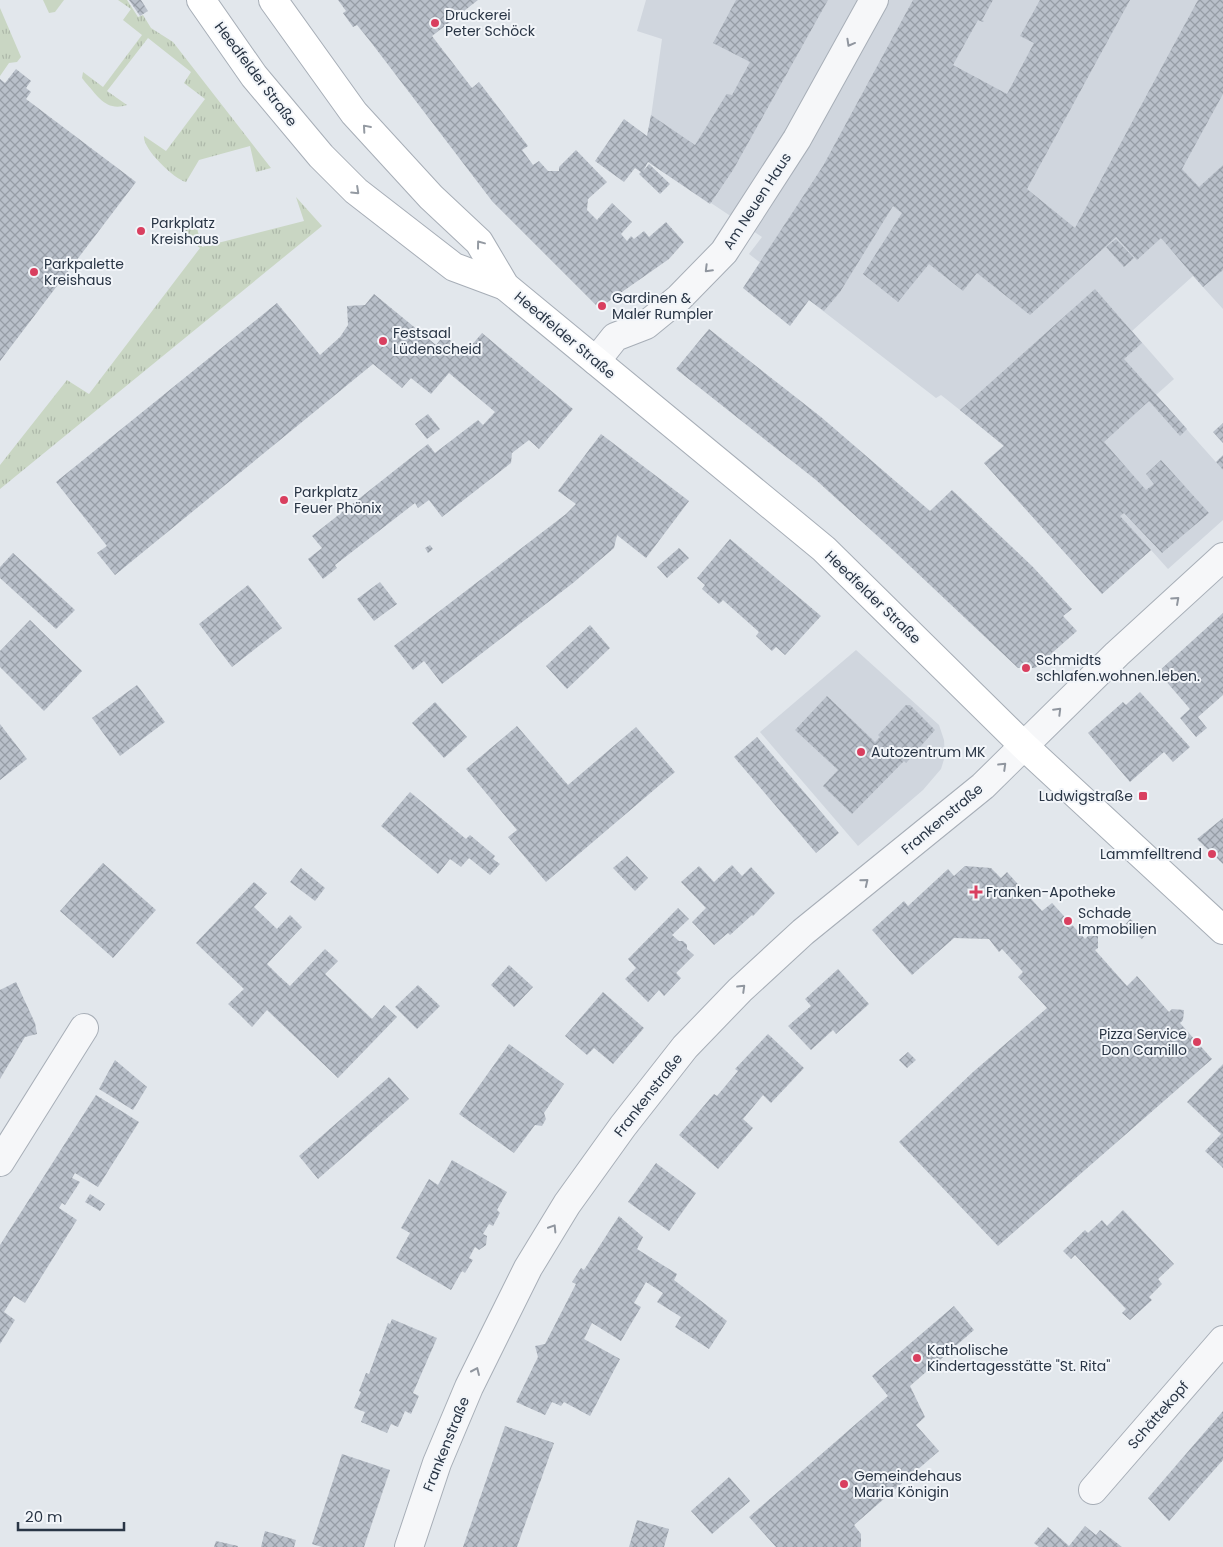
<svg xmlns="http://www.w3.org/2000/svg" width="1223" height="1547" viewBox="0 0 1223 1547" font-family="Poppins,sans-serif">
	<defs>
		<pattern id="grass-tufts" width="24" height="20" patternUnits="userSpaceOnUse" patternTransform="scale(1.25)"><rect width="24" height="20" fill="#c9d6c3"/><path d="M3 7l-1-3M5 7V3M7 7l1-3M15 17l-1-3M17 17v-4M19 17l1-3" fill="none" stroke="#adb8a9"/></pattern>
		<pattern id="building-cross-hatch" width="8" height="8" patternUnits="userSpaceOnUse" patternTransform="scale(1.25)"><rect width="8" height="8" fill="#b9c0ca"/><path d="M0 0l8 8M0 8l8-8" fill="none" stroke="#969da6"/></pattern>
	</defs>
	<rect width="100%" height="100%" fill="#e2e7ec"/>
	<g fill="#d0d6de">
		<path d="M646,0H1223V309L1193,276L1132,331L1174,379L1156,395L1223,470V520L1168,569L1151,550L1102,594L984,463L1004,445L941,395L936,398L749,254L762,237L645,159L662,39L637,31Z"/>
		<path d="M856,650L939,725L944,740L945,756L941,769L923,790L858,846L760,732Z"/>
	</g>
	<g fill="url(#grass-tufts)">
		<path d="M43,0H64L55,12L49,13Z"/>
		<path d="M118,0H127L138,17L143,15L151,28L173,42L271,168L256,172L250,146L199,160L186,182C174,179 142,148 144,136L166,151L205,99L184,83L191,72L148,38L107,91L127,105C106,112 98,96 85,82L82,78L83,72L103,87L142,35L123,20L131,9Z"/>
		<path d="M0,8L21,57L17,62L9,63L0,76Z"/>
		<path d="M296,197L322,226L0,489V465L67,380L89,394L200,248L181,233L195,221L202,247L304,221Z"/>
	</g>
	<g fill="url(#building-cross-hatch)">
		<path d="M129,0H141L148,11L140,16Z"/>
		<path d="M338,0H478L432,36L472,88L479,82L528,146L522,150L533,165L539,161L548,171H559V167L576,150L607,182L588,199L587,210L597,220L612,203L632,222L621,234L627,241L631,236L634,239L644,231L649,237L666,222L684,242L669,259L599,308L492,201L370,41L357,25L353,27L343,13L346,11Z"/>
		<path d="M736,0H828L733,170L710,204L648,162L643,171L649,164L670,184L660,194L639,174L641,172L635,168L624,182L595,161L624,119L647,136L651,115L695,145L726,95L727,94L732,95L750,62L713,43Z"/>
		<path d="M913,0H993L982,20L984,21L983,22L978,20L953,65L1007,94L1034,43L1020,36L1040,0H1130L1027,189L1075,228L1198,0H1223V94L1182,169L1199,187L1223,165V270L1203,287L1161,238L1137,260L1116,237L1030,315L977,273L963,291L929,264L898,302L863,274L902,213L893,206L840,292L824,311L809,300L790,326L743,288L823,166Z"/>
		<path d="M16,69L31,81L26,88L31,92L26,99L136,182L0,361V79L5,83Z"/>
		<path d="M1116,239L1134,258L1124,267L1106,247Z"/>
		<path d="M1095,289L1142,343L1124,359L1187,429L1180,436L1149,401L1104,442L1146,490L1154,484L1146,474L1161,460L1209,513L1162,553L1124,513L1120,516L1151,550L1102,594L984,463L1004,446L960,410Z"/>
		<path d="M374,294L436,345L444,335L465,353L482,333L573,409L539,449L529,440L512,453L511,463L442,517L429,500L418,508L415,503L335,565L337,568L323,579L308,559L322,548L312,536L428,444L435,453L478,420L483,425L495,412L449,373L431,394L411,378L402,388L373,364L115,575L97,553L107,546L56,482L277,303L320,355L340,337L348,325L347,306L365,305Z"/>
		<path d="M709,329L821,417L930,511L952,490L1033,567L1072,609L1063,616L1077,631L1035,668H1018L894,551L816,480L676,369Z"/>
		<path d="M428,414L440,429L427,439L415,424Z"/>
		<path d="M1223,423V443L1213,432Z"/>
		<path d="M601,434L689,501L646,558L617,535L614,548L573,583L442,684L424,661L413,670L394,646L566,514L576,504L558,491Z"/>
		<path d="M1223,455V470L1216,462Z"/>
		<path d="M730,539L821,616L785,655L776,647L772,651L756,636L759,632L723,600L719,604L702,589L705,585L697,578Z"/>
		<path d="M430,545L433,549L428,553L425,548Z"/>
		<path d="M679,548L689,558L667,578L657,567Z"/>
		<path d="M13,553L75,610L56,629L0,578V567Z"/>
		<path d="M380,582L397,604L374,621L357,599Z"/>
		<path d="M248,585L282,628L232,667L199,624Z"/>
		<path d="M1223,613V695L1198,717L1207,728L1196,737L1180,718L1190,709L1158,672Z"/>
		<path d="M30,620L82,671L44,711L0,667V651Z"/>
		<path d="M590,625L610,648L567,689L546,666Z"/>
		<path d="M137,685L165,722L120,756L92,718Z"/>
		<path d="M1140,692L1190,747L1173,762L1164,752L1130,782L1088,733L1123,702L1126,705Z"/>
		<path d="M827,696L875,742L880,737L878,735L906,705H910L935,730L906,763L904,761L852,814L823,786L838,770L795,730Z"/>
		<path d="M435,702L467,737L444,758L412,723Z"/>
		<path d="M0,724L27,759L0,780Z"/>
		<path d="M517,726L568,785L636,727L675,772L546,882L508,837L517,830L466,769Z"/>
		<path d="M757,737L839,833L816,853L734,757Z"/>
		<path d="M410,792L466,839L470,835L495,856L493,859L500,864L490,875L469,858L461,867L450,859L438,874L381,826Z"/>
		<path d="M1223,818V864L1197,839Z"/>
		<path d="M627,856L648,878L635,891L613,868Z"/>
		<path d="M103,863L156,910L113,958L60,911Z"/>
		<path d="M732,865L742,876L751,867L775,893L753,916L752,915L730,935L728,933L714,945L692,922L706,908L681,882L699,866L714,882Z"/>
		<path d="M965,866L991,868L1001,878L1007,872L1042,911L1052,903L1085,939L1088,936H1098V948L1095,950L1127,986L1137,976L1169,1012L1172,1009L1184,1010L1183,1020L1180,1023L1212,1059L998,1246L899,1142L973,1072L1047,1008L1018,977L1023,972L1002,949L999,952L989,939L954,938L912,975L872,930L904,901L908,906L948,869L954,876Z"/>
		<path d="M301,868L325,888L315,901L290,882Z"/>
		<path d="M254,882L267,893L254,907L277,929L290,915L302,927L267,964L278,975L290,986L325,949L338,961L325,974L372,1019L384,1005L397,1017L338,1078L267,1010L252,1027L240,1015L228,1004L244,989L196,943Z"/>
		<path d="M678,908L689,919L672,935L679,941H683L687,945V949L694,955L676,973L681,978L664,996L659,990L648,1002L625,979L636,968L628,959Z"/>
		<path d="M1130,919L1148,932L1142,939L1124,926Z"/>
		<path d="M509,965L533,987L514,1007L491,985Z"/>
		<path d="M838,969L869,1004L836,1034L833,1030L811,1050L788,1026L811,1006L805,999Z"/>
		<path d="M16,982L35,1023L37,1034L25,1037L0,1079V990Z"/>
		<path d="M418,985L440,1006L417,1029L395,1007Z"/>
		<path d="M603,992L644,1028L613,1064L594,1048L587,1055L565,1036Z"/>
		<path d="M768,1034L804,1068L771,1103L763,1095L743,1119L753,1128L718,1169L679,1135L714,1094L717,1096L738,1071L735,1069Z"/>
		<path d="M509,1044L564,1084L544,1113L546,1119L542,1126L535,1125L514,1153L459,1114Z"/>
		<path d="M908,1052L916,1060L907,1068L899,1060Z"/>
		<path d="M115,1060L147,1087L133,1110L99,1089Z"/>
		<path d="M1223,1064V1168L1205,1151L1221,1134L1187,1102Z"/>
		<path d="M389,1077L409,1099L318,1179L299,1156Z"/>
		<path d="M96,1095L139,1122L98,1187L75,1173L72,1178L80,1182L65,1205L62,1203L59,1208L77,1220L25,1303L14,1296L4,1312L15,1320L0,1344V1245Z"/>
		<path d="M452,1160L507,1192L497,1210L500,1213L493,1226L489,1224L483,1234L487,1236L486,1245L479,1250L475,1247L469,1258L473,1260L465,1273L462,1271L451,1290L396,1258L410,1233L401,1228L429,1179L438,1185Z"/>
		<path d="M656,1163L696,1193L669,1231L628,1202Z"/>
		<path d="M90,1194L105,1204L100,1211L85,1202Z"/>
		<path d="M1123,1210L1174,1264L1158,1279L1162,1284L1149,1297L1152,1300L1130,1320L1122,1313L1126,1309L1075,1255L1071,1259L1063,1251L1085,1230L1088,1233L1102,1220L1107,1226Z"/>
		<path d="M619,1216L643,1237L637,1249L677,1274L674,1280L727,1321L709,1349L675,1327L681,1317L657,1302L663,1293L646,1282L634,1303L641,1307L621,1341L592,1323L584,1339L620,1359L590,1416L564,1402L561,1406L552,1402L545,1415L516,1402L538,1357L535,1346L545,1344L576,1284L572,1282L581,1268L584,1270Z"/>
		<path d="M954,1306L974,1330L910,1386L925,1417L916,1425L939,1451L854,1525L861,1534V1547H776L749,1517L888,1396L872,1376Z"/>
		<path d="M392,1319L437,1338L413,1393L419,1396L411,1414L405,1411L398,1427L391,1424L387,1433L361,1422L365,1412L354,1408L361,1392L359,1391L366,1373L369,1374L388,1323L390,1324Z"/>
		<path d="M1223,1411V1460L1169,1521L1148,1498Z"/>
		<path d="M505,1426L554,1443L517,1547H463Z"/>
		<path d="M342,1454L390,1470L364,1547H322L312,1544Z"/>
		<path d="M729,1477L750,1501L712,1534L691,1511Z"/>
		<path d="M637,1520L669,1529L664,1547H629Z"/>
		<path d="M1085,1526L1096,1535L1100,1530L1122,1547H1039L1034,1543L1048,1527L1069,1546Z"/>
		<path d="M265,1531L296,1540L294,1547H261Z"/>
		<path d="M216,1541L238,1546V1547H214Z"/>
	</g>
	<g fill="none" stroke-linecap="round" stroke-linejoin="round">
		<g stroke="#a7aeb7" stroke-width="30">
			<g id="minor">
				<path d="M596,361L615,337L646,325L679,298L724,252L797,139L874,0"/>
				<path d="M0,1162L84,1028"/>
				<path d="M1093,1490L1223,1340"/>
				<path d="M409,1547L437,1463L469,1387L528,1268L567,1204L623,1126L685,1047L740,990L803,932L983,786L1117,654L1223,557"/>
			</g>
		</g>
		<g stroke="#a7aeb7" stroke-width="30">
			<g id="secondary">
				<path d="M201,0L254,76L321,156L356,191L454,267L505,286"/>
				<path d="M273,0L354,113L431,197L479,242L505,286L824,549L1024,746L1223,930"/>
			</g>
		</g>
		<use href="#minor" stroke="#f6f7f9" stroke-width="28"/>
		<use href="#secondary" stroke="#fff" stroke-width="28"/>
	</g>
	<defs><path id="oneway-chevron" d="M-2-3.5L2.5 0L-2 3.5" fill="none" stroke-width="1.6" stroke-linecap="round" stroke-linejoin="round" transform="scale(1.25)"/></defs>
	<g stroke="#90969f">
		<use href="#oneway-chevron" transform="translate(850 43) rotate(119)"/>
		<use href="#oneway-chevron" transform="translate(708 269) rotate(135)"/>
		<use href="#oneway-chevron" transform="translate(1176 600) rotate(-42)"/>
		<use href="#oneway-chevron" transform="translate(1058 711) rotate(-45)"/>
		<use href="#oneway-chevron" transform="translate(1003 766) rotate(-44)"/>
		<use href="#oneway-chevron" transform="translate(865 882) rotate(-39)"/>
		<use href="#oneway-chevron" transform="translate(742 988) rotate(-44)"/>
		<use href="#oneway-chevron" transform="translate(553 1228) rotate(-58)"/>
		<use href="#oneway-chevron" transform="translate(476 1371) rotate(-66)"/>
	</g>
	<g stroke="#949aa2">
		<use href="#oneway-chevron" transform="translate(366 128) rotate(-131)"/>
		<use href="#oneway-chevron" transform="translate(356 191) rotate(43)"/>
		<use href="#oneway-chevron" transform="translate(480 244) rotate(-127)"/>
	</g>
	<g fill="#d93f5f" stroke="#f2f5f9" stroke-width="2">
		<circle cx="435" cy="23" r="5"/>
		<circle cx="141" cy="231" r="5"/>
		<circle cx="34" cy="272" r="5"/>
		<circle cx="602" cy="306" r="5"/>
		<circle cx="383" cy="341" r="5"/>
		<circle cx="284" cy="500" r="5"/>
		<circle cx="1026" cy="668" r="5"/>
		<circle cx="861" cy="752" r="5"/>
		<rect x="1138" y="791" width="10" height="10" rx="2.5"/>
		<circle cx="1212" cy="854" r="5"/>
		<path d="M973.5 884.5h5v5h5v5h-5v5h-5v-5h-5v-5h5z"/>
		<circle cx="1068" cy="921" r="5"/>
		<circle cx="1197" cy="1042" r="5"/>
		<circle cx="917" cy="1358" r="5"/>
		<circle cx="844" cy="1484" r="5"/>
	</g>
	<g text-anchor="middle" stroke-width="4" stroke-linejoin="round" paint-order="stroke">
		<g font-size="14" fill="#293545" stroke="#f2f5f9" text-anchor="start">
			<text x="445" y="20">Druckerei<tspan x="445" dy="16">Peter Schöck</tspan></text>
			<text x="151" y="228">Parkplatz<tspan x="151" dy="16">Kreishaus</tspan></text>
			<text x="44" y="269">Parkpalette<tspan x="44" dy="16">Kreishaus</tspan></text>
			<text x="612" y="303">Gardinen &amp;<tspan x="612" dy="16">Maler Rumpler</tspan></text>
			<text x="393" y="338">Festsaal<tspan x="393" dy="16">Lüdenscheid</tspan></text>
			<text x="294" y="497">Parkplatz<tspan x="294" dy="16">Feuer Phönix</tspan></text>
			<text x="1036" y="665">Schmidts<tspan x="1036" dy="16">schlafen.wohnen.leben.</tspan></text>
			<text x="871" y="757">Autozentrum MK</text>
			<text x="1133" y="801" text-anchor="end">Ludwigstraße</text>
			<text x="1202" y="859" text-anchor="end">Lammfelltrend</text>
			<text x="986" y="897">Franken-Apotheke</text>
			<text x="1078" y="918">Schade<tspan x="1078" dy="16">Immobilien</tspan></text>
			<text x="1187" y="1039" text-anchor="end">Pizza Service<tspan x="1187" dy="16">Don Camillo</tspan></text>
			<text x="927" y="1355">Katholische<tspan x="927" dy="16">Kindertagesstätte "St. Rita"</tspan></text>
			<text x="854" y="1481">Gemeindehaus<tspan x="854" dy="16">Maria Königin</tspan></text>
		</g>
		<g font-size="14" fill="#293545" stroke="#f2f5f9">
			<text transform="translate(256 74) rotate(53)" y="5">Heedfelder Straße</text>
			<text transform="translate(757 201) rotate(-57)" y="5">Am Neuen Haus</text>
			<text transform="translate(565 335) rotate(40)" y="5">Heedfelder Straße</text>
			<text transform="translate(873 597) rotate(44)" y="5">Heedfelder Straße</text>
			<text transform="translate(942 819) rotate(-40)" y="5">Frankenstraße</text>
			<text transform="translate(648 1095) rotate(-52)" y="5">Frankenstraße</text>
			<text transform="translate(1158 1415) rotate(-49)" y="5">Schättekopf</text>
			<text transform="translate(446 1444) rotate(-68)" y="5">Frankenstraße</text>
		</g>
	</g>
	<path d="M18 1522v8h106v-8" fill="none" stroke="#293545" stroke-width="2.5"/>
	<text x="25" y="1522" font-size="15" fill="#293545" stroke="#f2f5f9" stroke-width="4" paint-order="stroke">20 m</text>
</svg>
